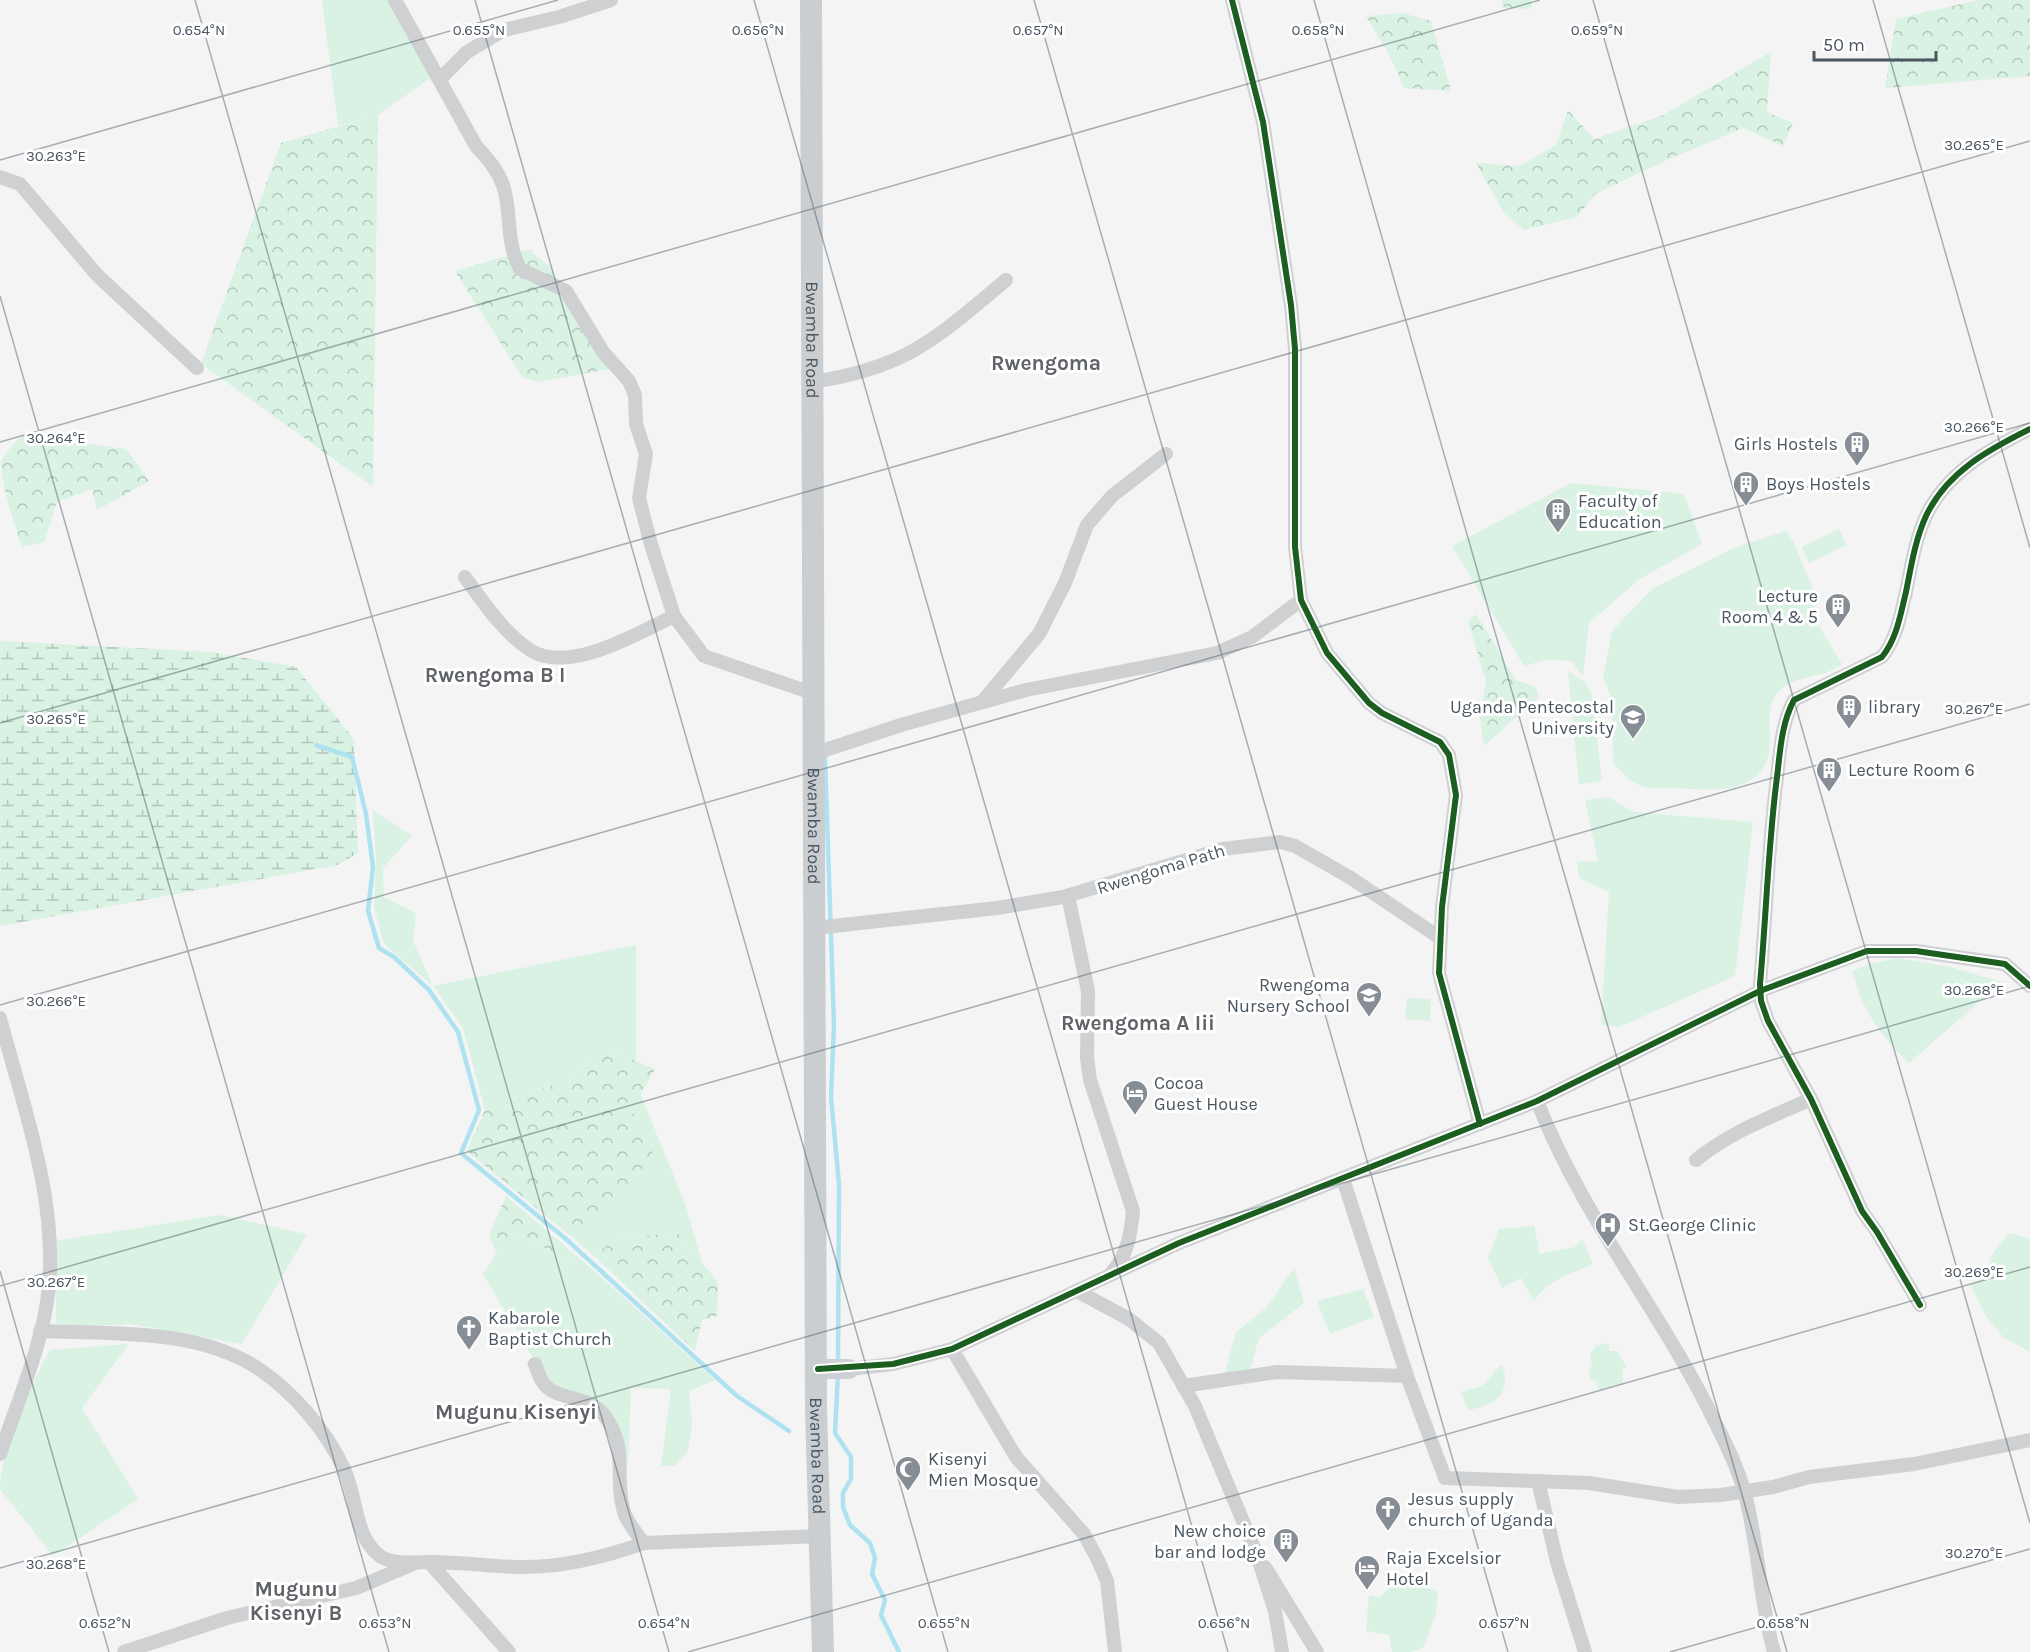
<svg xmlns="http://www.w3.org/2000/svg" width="2030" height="1652" viewBox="0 0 2030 1652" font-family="Karla,sans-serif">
	<defs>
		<pattern id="forest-crowns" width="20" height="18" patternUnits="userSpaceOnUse" patternTransform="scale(1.5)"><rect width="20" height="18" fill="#d9f2e3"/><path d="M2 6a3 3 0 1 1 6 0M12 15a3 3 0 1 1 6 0" fill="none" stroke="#b2c7bb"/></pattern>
		<pattern id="wetland-marsh" width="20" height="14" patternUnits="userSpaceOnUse" patternTransform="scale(1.5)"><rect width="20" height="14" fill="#d9f2e3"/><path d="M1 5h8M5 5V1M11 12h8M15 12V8" fill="none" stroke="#b2c7bb"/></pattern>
	</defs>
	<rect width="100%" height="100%" fill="#f4f4f4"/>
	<g fill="#d9f2e3">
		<path d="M322,0H400L436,74L378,115L338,126Z"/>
		<path d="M1571,483L1684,494L1702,544L1640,579L1589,623L1583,676L1571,661L1545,660L1524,666L1452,546Z"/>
		<path d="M1839,529L1847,545L1809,563L1802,547Z"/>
		<path d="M1786,531L1794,543L1818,601L1810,611L1842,664C1825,679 1797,674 1780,690C1759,709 1779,746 1763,768C1744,796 1701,789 1673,788C1664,788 1654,789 1645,787C1631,784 1623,772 1613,763L1612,700L1603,677L1612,631L1652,589L1736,547Z"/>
		<path d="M1568,671L1586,683L1592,695L1602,781L1579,784Z"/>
		<path d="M1609,797L1633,812L1753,822L1735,976L1619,1027L1601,1025L1609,892L1579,878L1577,862L1598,861L1585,800Z"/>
		<path d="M373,810L412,836L383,868L384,897L416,913L413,941L433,986L636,945V1061L600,1046L568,1079L485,1110L463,1028L433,986L384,944L374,908L376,862Z"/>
		<path d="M1898,958L1950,967L2002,982L1909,1063C1882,1038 1860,1008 1853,971L1869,964Z"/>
		<path d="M1407,998L1431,999L1430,1021L1405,1019Z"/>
		<path d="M641,1095L685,1204L702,1262L677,1232L612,1240L595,1257L579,1243L653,1155L632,1111Z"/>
		<path d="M219,1215L307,1234L242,1344L130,1324L65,1327L56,1323V1241Z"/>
		<path d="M1534,1226L1540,1254L1575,1247L1582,1239L1593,1264C1572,1273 1547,1281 1534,1301L1521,1278L1502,1288L1488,1258L1499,1229Z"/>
		<path d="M511,1231L598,1274L715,1380L689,1391L692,1424L688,1451L674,1466H661L671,1389L631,1388L628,1462L620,1459L618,1446L590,1405L539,1385L526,1363L533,1358L483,1274Z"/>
		<path d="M2009,1233L2030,1239V1352L2004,1338L1986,1316L1970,1285L1990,1275V1258Z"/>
		<path d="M1294,1268L1304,1303L1259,1338L1247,1380L1225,1373L1236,1332L1266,1308Z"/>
		<path d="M1363,1289L1374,1317L1330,1334L1317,1301Z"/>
		<path d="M1609,1343V1351H1618L1626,1367L1622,1370L1623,1384L1599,1390L1597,1383L1590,1378L1588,1371L1592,1366L1590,1354L1596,1346Z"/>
		<path d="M129,1344L82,1408L138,1499L53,1556L0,1489C0,1453 32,1382 50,1350Z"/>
		<path d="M1502,1364C1513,1393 1495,1406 1468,1410L1461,1392L1482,1386Z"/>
		<path d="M1398,1580L1438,1591L1436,1612L1424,1647L1411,1652H1392L1389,1635L1366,1631L1369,1596L1380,1597Z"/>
	</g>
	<g fill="url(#forest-crowns)">
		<path d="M1501,0H1532L1531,9L1504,8Z"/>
		<path d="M1978,0H2030V76L1885,88L1896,19Z"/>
		<path d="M1403,13L1431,21L1451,91L1404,88L1392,60L1366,16Z"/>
		<path d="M1771,52L1767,112L1793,123L1783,146L1743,128L1669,159L1595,194L1577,217L1524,230L1504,213L1476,163L1519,166L1556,145L1568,110L1594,139L1661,116Z"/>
		<path d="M378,115L373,487L201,364L281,143Z"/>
		<path d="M532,249L534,254L552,268L577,324L609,369L539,382L522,377L455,271Z"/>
		<path d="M22,435L126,449L149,481L97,510L92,489L57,502L44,542L22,547C15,528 0,480 1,461C6,452 15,443 22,435Z"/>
		<path d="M1476,614L1516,680L1536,687L1539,697L1484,746L1480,718L1486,681L1468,622Z"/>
		<path d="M600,1046L655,1069L632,1111L654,1155L579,1243L467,1151L485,1110L568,1079Z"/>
		<path d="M506,1196L512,1201L598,1274L511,1231L497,1253L489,1236Z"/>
		<path d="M677,1232L718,1282L717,1316L702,1320L695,1351L595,1257L612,1240Z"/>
	</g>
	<path fill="url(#wetland-marsh)" d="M0,641L211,652L296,667L354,739L358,853L338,865L0,926Z"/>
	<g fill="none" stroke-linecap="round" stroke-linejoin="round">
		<g stroke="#aee2f0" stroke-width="4.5">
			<path d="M316,745L352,757L366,814L373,867L368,911L379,948L394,957L429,990L458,1032L479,1110L461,1153L566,1239L737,1396L789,1431"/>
			<path d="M825,758L834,1025L831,1097L839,1184L838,1364"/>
			<path d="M838,1373L835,1433L851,1457V1479L843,1493V1507L850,1525L870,1543L875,1558L872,1574L885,1600L881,1615L899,1652"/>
		</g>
		<g stroke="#ced0d2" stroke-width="14">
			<path d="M395,0L476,146C487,158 497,169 503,185C512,212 505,240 520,269L566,291L603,352L629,381L635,395L636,424L646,454L639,498L650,541L674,616L704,656L815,694"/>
			<path d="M1232,0L1263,122L1291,305L1295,349V547L1301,600L1327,653L1369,703L1382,713L1440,742L1449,755L1456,795L1442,907L1439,973L1480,1124"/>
			<path d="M440,79L467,52L504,30L559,17L611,0"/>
			<path d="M0,177L20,184L97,275L197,368"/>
			<path d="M812,382C907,368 935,339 1006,280"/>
			<path d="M465,577C483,602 504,633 530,650C569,675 638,633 674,616"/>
			<path d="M982,702L1039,634L1065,583L1087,525L1112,496L1166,454"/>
			<path d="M813,754L901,725L1026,690L1217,653L1252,637L1301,600"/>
			<path d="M1068,896L1088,991L1087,1058L1090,1080L1133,1211C1131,1232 1127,1257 1112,1272"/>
			<path d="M815,928L997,908L1063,897L1223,849L1280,842L1295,846L1351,878L1440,938"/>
			<path d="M0,1018C23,1106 57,1196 49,1287C43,1345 18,1400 0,1454"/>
			<path d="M1537,1101C1583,1219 1662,1312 1716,1424C1726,1444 1738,1468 1744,1491C1759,1543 1759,1600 1774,1652"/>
			<path d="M1696,1160C1730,1132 1771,1117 1811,1099"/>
			<path d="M1343,1179L1407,1376L1445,1478L1589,1483L1678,1497L1721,1495L1773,1487L1809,1477L1914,1464L2030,1440"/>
			<path d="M1077,1291L1129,1319L1159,1343L1195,1406L1257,1555L1275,1611L1282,1652"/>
			<path d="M1920,1305L1877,1232L1862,1211L1811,1099L1768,1021L1761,1001L1760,984C1766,918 1768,851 1776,785C1780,757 1780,726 1794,700L1882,657C1897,638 1900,616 1906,592C1911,567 1915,540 1926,516C1947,472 1988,450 2030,429"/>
			<path d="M40,1331C111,1334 197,1328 259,1369C294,1393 326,1430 344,1469C357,1496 354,1537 380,1556C393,1565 414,1562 429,1562L509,1652"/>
			<path d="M952,1349L1016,1457L1084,1534L1098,1560L1107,1581L1115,1652"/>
			<path d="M535,1364C537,1369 539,1376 542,1381C554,1402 589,1394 604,1415C630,1450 613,1476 624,1512C628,1524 637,1534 644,1543"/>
			<path d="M849,1369L893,1364L952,1349L1179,1243L1537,1101L1760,991L1867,951H1916L2005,964L2030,986"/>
			<path d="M1183,1386L1277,1372L1407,1376"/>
			<path d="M1538,1481L1557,1562L1585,1652"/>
			<path d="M429,1562C459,1562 488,1566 517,1567C559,1568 605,1557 644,1543L820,1536"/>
			<path d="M1265,1567L1317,1652"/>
			<path d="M124,1652L227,1618L356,1588L413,1564"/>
		</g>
		<path stroke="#ced0d4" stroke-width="20" d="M818,1369H849"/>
		<path stroke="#caced1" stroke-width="22" id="s1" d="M811,0L816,1410L823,1652"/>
		<g stroke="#fff" stroke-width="10">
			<g id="cycleway">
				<path d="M1232,0L1263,122L1291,305L1295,349V547L1301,600L1327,653L1369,703L1382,713L1440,742L1449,755L1456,795L1442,907L1439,973L1480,1124"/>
				<path d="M1920,1305L1877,1232L1862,1211L1811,1099L1768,1021L1761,1001L1760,984C1766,918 1768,851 1776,785C1780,757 1780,726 1794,700L1882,657C1897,638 1900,616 1906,592C1911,567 1915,540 1926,516C1947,472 1988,450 2030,429"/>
				<path d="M818,1369L893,1364L952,1349L1179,1243L1537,1101L1760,991L1867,951H1916L2005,964L2030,986"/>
			</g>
		</g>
		<use href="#cycleway" stroke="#1b5e20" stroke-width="6"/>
	</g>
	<path fill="none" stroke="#4a5661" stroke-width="1.5" stroke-opacity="0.45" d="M195,0L669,1652M475,0L948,1652M754,0L1228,1652M1034,0L1508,1652M1314,0L1787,1652M1593,0L2030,1523M1873,0L2030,548M0,160L558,0M0,296L389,1652M0,442L1540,0M0,723L2030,141M0,1005L2030,423M0,1271L109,1652M0,1286L2030,704M0,1568L2030,986M688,1652L2030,1267M1670,1652L2030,1549"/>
	<defs>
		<g id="building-pin" transform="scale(1.35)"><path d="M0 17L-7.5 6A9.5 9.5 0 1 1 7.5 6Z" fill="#868d94" stroke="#fff"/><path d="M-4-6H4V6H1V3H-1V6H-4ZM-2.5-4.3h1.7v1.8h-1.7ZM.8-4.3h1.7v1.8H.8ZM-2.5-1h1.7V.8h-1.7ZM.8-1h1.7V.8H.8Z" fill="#fff"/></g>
		<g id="university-pin" transform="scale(1.35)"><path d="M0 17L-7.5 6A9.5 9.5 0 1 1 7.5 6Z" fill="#868d94" stroke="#fff"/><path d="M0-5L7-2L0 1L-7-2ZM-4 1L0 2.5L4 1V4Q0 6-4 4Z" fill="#fff"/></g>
		<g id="school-pin" transform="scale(1.35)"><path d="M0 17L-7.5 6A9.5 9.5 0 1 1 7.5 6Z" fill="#868d94" stroke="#fff"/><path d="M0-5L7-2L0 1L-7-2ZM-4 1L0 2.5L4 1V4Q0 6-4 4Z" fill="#fff"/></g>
		<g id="hotel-pin" transform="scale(1.35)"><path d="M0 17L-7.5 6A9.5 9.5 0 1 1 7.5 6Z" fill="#868d94" stroke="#fff"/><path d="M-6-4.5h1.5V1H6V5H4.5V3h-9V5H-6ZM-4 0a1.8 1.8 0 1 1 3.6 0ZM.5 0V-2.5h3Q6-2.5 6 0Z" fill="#fff"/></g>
		<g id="hospital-pin" transform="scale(1.35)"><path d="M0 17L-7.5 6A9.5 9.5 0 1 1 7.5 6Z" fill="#868d94" stroke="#fff"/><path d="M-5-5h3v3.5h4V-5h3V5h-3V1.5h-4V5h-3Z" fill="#fff"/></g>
		<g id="church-pin" transform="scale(1.35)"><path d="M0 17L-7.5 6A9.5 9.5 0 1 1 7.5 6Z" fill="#868d94" stroke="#fff"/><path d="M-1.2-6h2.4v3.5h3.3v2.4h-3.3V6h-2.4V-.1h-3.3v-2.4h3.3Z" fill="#fff"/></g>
		<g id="mosque-pin" transform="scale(1.35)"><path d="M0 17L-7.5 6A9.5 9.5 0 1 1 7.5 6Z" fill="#868d94" stroke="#fff"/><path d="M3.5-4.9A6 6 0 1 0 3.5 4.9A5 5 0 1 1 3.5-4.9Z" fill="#fff"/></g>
	</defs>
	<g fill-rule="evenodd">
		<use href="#building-pin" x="1857" y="444"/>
		<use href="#building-pin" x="1746" y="484"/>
		<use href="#building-pin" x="1558" y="511"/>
		<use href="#building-pin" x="1838" y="606"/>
		<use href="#building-pin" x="1849" y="707"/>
		<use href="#university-pin" x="1633" y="717"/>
		<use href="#building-pin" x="1829" y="770"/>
		<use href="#school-pin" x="1369" y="995"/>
		<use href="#hotel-pin" x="1135" y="1093"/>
		<use href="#hospital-pin" x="1608" y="1225"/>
		<use href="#church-pin" x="469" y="1328"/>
		<use href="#mosque-pin" x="908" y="1469"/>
		<use href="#church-pin" x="1388" y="1509"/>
		<use href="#building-pin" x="1286" y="1541"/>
		<use href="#hotel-pin" x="1367" y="1568"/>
	</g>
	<g text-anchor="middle" stroke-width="6" stroke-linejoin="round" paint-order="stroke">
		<g font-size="18" fill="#4a5661" stroke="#fff">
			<text dy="6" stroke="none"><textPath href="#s1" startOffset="340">Bwamba Road</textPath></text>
			<text dy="6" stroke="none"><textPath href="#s1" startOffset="826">Bwamba Road</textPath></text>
			<text transform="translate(1161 869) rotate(-17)" y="6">Rwengoma Path</text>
			<text dy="6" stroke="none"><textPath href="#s1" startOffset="1456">Bwamba Road</textPath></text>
		</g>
		<g font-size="18" fill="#4a5661" stroke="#fff" text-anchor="start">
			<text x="1838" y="450" text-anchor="end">Girls Hostels</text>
			<text x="1766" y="490">Boys Hostels</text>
			<text x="1578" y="507">Faculty of<tspan x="1578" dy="21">Education</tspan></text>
			<text x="1818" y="602" text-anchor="end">Lecture<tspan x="1818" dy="21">Room 4 &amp; 5</tspan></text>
			<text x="1614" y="713" text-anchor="end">Uganda Pentecostal<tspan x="1614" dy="21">University</tspan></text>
			<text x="1868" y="713">library</text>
			<text x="1848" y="776">Lecture Room 6</text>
			<text x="1350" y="991" text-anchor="end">Rwengoma<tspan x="1350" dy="21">Nursery School</tspan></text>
			<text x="1154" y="1089">Cocoa<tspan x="1154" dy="21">Guest House</tspan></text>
			<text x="1628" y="1231">St.George Clinic</text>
			<text x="488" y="1324">Kabarole<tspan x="488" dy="21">Baptist Church</tspan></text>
			<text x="928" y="1465">Kisenyi<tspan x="928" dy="21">Mien Mosque</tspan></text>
			<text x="1408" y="1505">Jesus supply<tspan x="1408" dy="21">church of Uganda</tspan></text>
			<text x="1266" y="1537" text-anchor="end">New choice<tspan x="1266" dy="21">bar and lodge</tspan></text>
			<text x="1386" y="1564">Raja Excelsior<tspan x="1386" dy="21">Hotel</tspan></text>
		</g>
		<g font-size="21" font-weight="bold" fill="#5f6368" stroke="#fff">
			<text x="1046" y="370">Rwengoma</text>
			<text x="495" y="682">Rwengoma B I</text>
			<text x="1138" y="1030">Rwengoma A Iii</text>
			<text x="516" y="1419">Mugunu Kisenyi</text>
			<text x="296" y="1596">Mugunu<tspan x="296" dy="24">Kisenyi B</tspan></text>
		</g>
	</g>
	<g font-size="15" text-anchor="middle" fill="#4a5661" stroke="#fff" stroke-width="6" stroke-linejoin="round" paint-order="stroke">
		<text x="199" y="35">0.654°N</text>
		<text x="479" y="35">0.655°N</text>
		<text x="758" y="35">0.656°N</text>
		<text x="1038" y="35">0.657°N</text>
		<text x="1318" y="35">0.658°N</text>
		<text x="1597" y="35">0.659°N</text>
		<text x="1974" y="150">30.265°E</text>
		<text x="56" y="161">30.263°E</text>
		<text x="1974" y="432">30.266°E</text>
		<text x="56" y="443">30.264°E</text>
		<text x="1974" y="714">30.267°E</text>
		<text x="56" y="724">30.265°E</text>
		<text x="1974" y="995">30.268°E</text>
		<text x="56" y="1006">30.266°E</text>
		<text x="1974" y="1277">30.269°E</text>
		<text x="56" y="1287">30.267°E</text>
		<text x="1974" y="1558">30.270°E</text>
		<text x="56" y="1569">30.268°E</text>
		<text x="105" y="1628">0.652°N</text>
		<text x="385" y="1628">0.653°N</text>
		<text x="664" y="1628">0.654°N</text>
		<text x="944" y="1628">0.655°N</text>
		<text x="1224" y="1628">0.656°N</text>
		<text x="1504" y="1628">0.657°N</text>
		<text x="1783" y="1628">0.658°N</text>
	</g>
	<path d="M1814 51v9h122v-9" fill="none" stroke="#4a5661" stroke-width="3"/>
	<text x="1823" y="51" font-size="18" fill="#4a5661" stroke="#ffffff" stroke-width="4.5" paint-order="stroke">50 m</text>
</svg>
